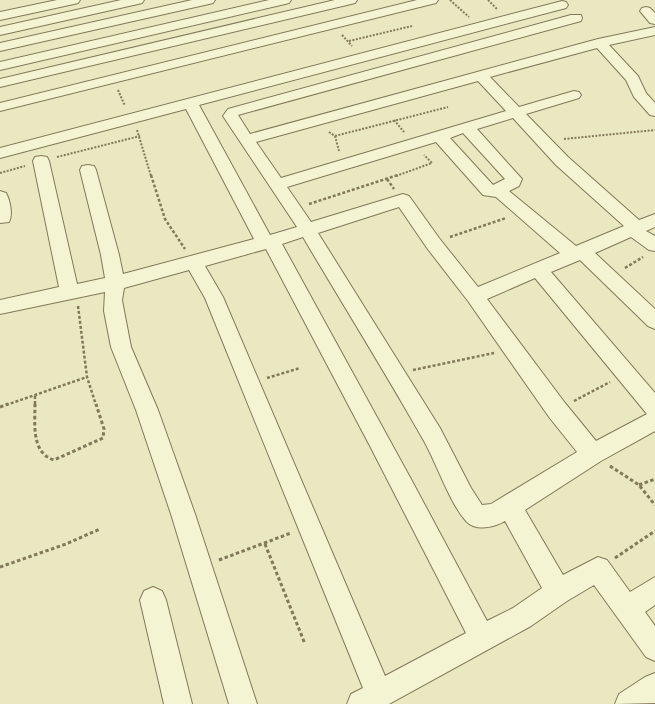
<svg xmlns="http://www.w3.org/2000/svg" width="655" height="704" viewBox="0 0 655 704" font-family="'Libre Baskerville',serif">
	<rect width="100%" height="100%" fill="#eae8c0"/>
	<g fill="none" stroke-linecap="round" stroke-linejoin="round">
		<g stroke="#817959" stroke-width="2">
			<g id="minor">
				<path d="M57,0H80L78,3L74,4L0,20V12Z"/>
				<path d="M121,0H144L142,3L138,4L0,35V27Z"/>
				<path d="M192,0H215L213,3L209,4L0,51V43Z"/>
				<path d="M269,0H291L289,3L285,4L0,70V62Z"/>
				<path d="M335,0H357L355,3L351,4L0,87V79Z"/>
				<path d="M417,0H438L436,3L0,111V103Z"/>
				<path d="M562,1L566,2L568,5L566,8L199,105L270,235L297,227L223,116L228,109L571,15H581L582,18L581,21L238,115L250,134L598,39L655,27V35L609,45L638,76L646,93L655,103V116L650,115L634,97L626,80L597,48L490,77L519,107L574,91L579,92L581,95L579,98L526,114L568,157L639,220L655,214V227L646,231L655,236V251L649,250L631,237L595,253L655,309V329L648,326L580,260L551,272L655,393V431L601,461L525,510L563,575L598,557L607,560L630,592L655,577V605L645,612L655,626V661L646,657L594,585L567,601L531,626L389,704H347L351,694L363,688L205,298L189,270L124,288L122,300L124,311L131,347L158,410L195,514L257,704H229L171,514L136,410L111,347L104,311L105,292L0,314V300L59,287L33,161L35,157L41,156L47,157L49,161L77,284L105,278L101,255L80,170L82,166L88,165L94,166L96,170L119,255L123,274L254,239L186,109L0,158V148ZM478,81L506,111L281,178L256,142ZM513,118L556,165L624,226L576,246L509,191L519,186L522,179L477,129ZM463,133L505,179L493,185L450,138ZM436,142L483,195L496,197L560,253L478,287L439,238L409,196L403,194L311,222L287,187ZM399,207L427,248L468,301L549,417L577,452L491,504L482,505L471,488L440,428L318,233ZM303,237C343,305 385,372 424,441C437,464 449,502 466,521C476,532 495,527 505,521L542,588L513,608L487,621L412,481L282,244ZM266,249L370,446L466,633L385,676L223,297L205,266ZM535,278L647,414L596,441L565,403L487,299Z"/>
				<path d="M646,7L650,8L655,13V24L650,23L640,11L642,8Z"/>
				<path d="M0,191L6,193C10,200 13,215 9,222L0,223Z"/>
				<path d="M153,587L162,591L166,600L192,704H164L140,600L144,591Z"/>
				<path d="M655,673V703L615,704L619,694L645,677Z"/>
			</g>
		</g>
		<g stroke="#817959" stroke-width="2" stroke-dasharray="2 1.5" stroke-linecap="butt">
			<path d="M450,0L469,17"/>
			<path d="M488,0L497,9"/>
			<path d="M342,35L352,46"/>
			<path d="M349,41L412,26"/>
			<path d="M118,90L125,106"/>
			<path d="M394,120L404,132"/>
			<path d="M137,130L151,176"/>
			<path d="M329,132L335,136L339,151"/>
			<path d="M335,136L448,107"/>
			<path d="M564,139L655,130"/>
			<path d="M57,157L140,136"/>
			<path d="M0,173L25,166"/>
			<path d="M396,176L432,163L424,155"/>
		</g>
		<g stroke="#817959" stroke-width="2.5" stroke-dasharray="3 2" stroke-linecap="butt">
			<path d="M151,175L165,219L185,249"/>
			<path d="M387,179L394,189"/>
			<path d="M309,204L398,175"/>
			<path d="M450,237L506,218"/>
			<path d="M625,268L643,257"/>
			<path d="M78,306L87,377L96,405"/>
			<path d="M413,370L494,353"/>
			<path d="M267,378L300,368"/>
			<path d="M35,396V405"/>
			<path d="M574,401L610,382"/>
			<path d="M6,405L87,377"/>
		</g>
		<g stroke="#817959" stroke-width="3" stroke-dasharray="3.5 2.5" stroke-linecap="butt">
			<path d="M35,404C35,424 31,453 54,460L103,438L104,429L96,404"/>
			<path d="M0,407L8,404"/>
			<path d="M610,466L639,485L655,505"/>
			<path d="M639,485L655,479"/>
			<path d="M265,544L305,644"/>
			<path d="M615,558L655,531"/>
			<path d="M219,560L291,533"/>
			<path d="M0,567L66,544L100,529"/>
		</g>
		<use href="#minor" fill="#f5f4d2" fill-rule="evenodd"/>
	</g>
</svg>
